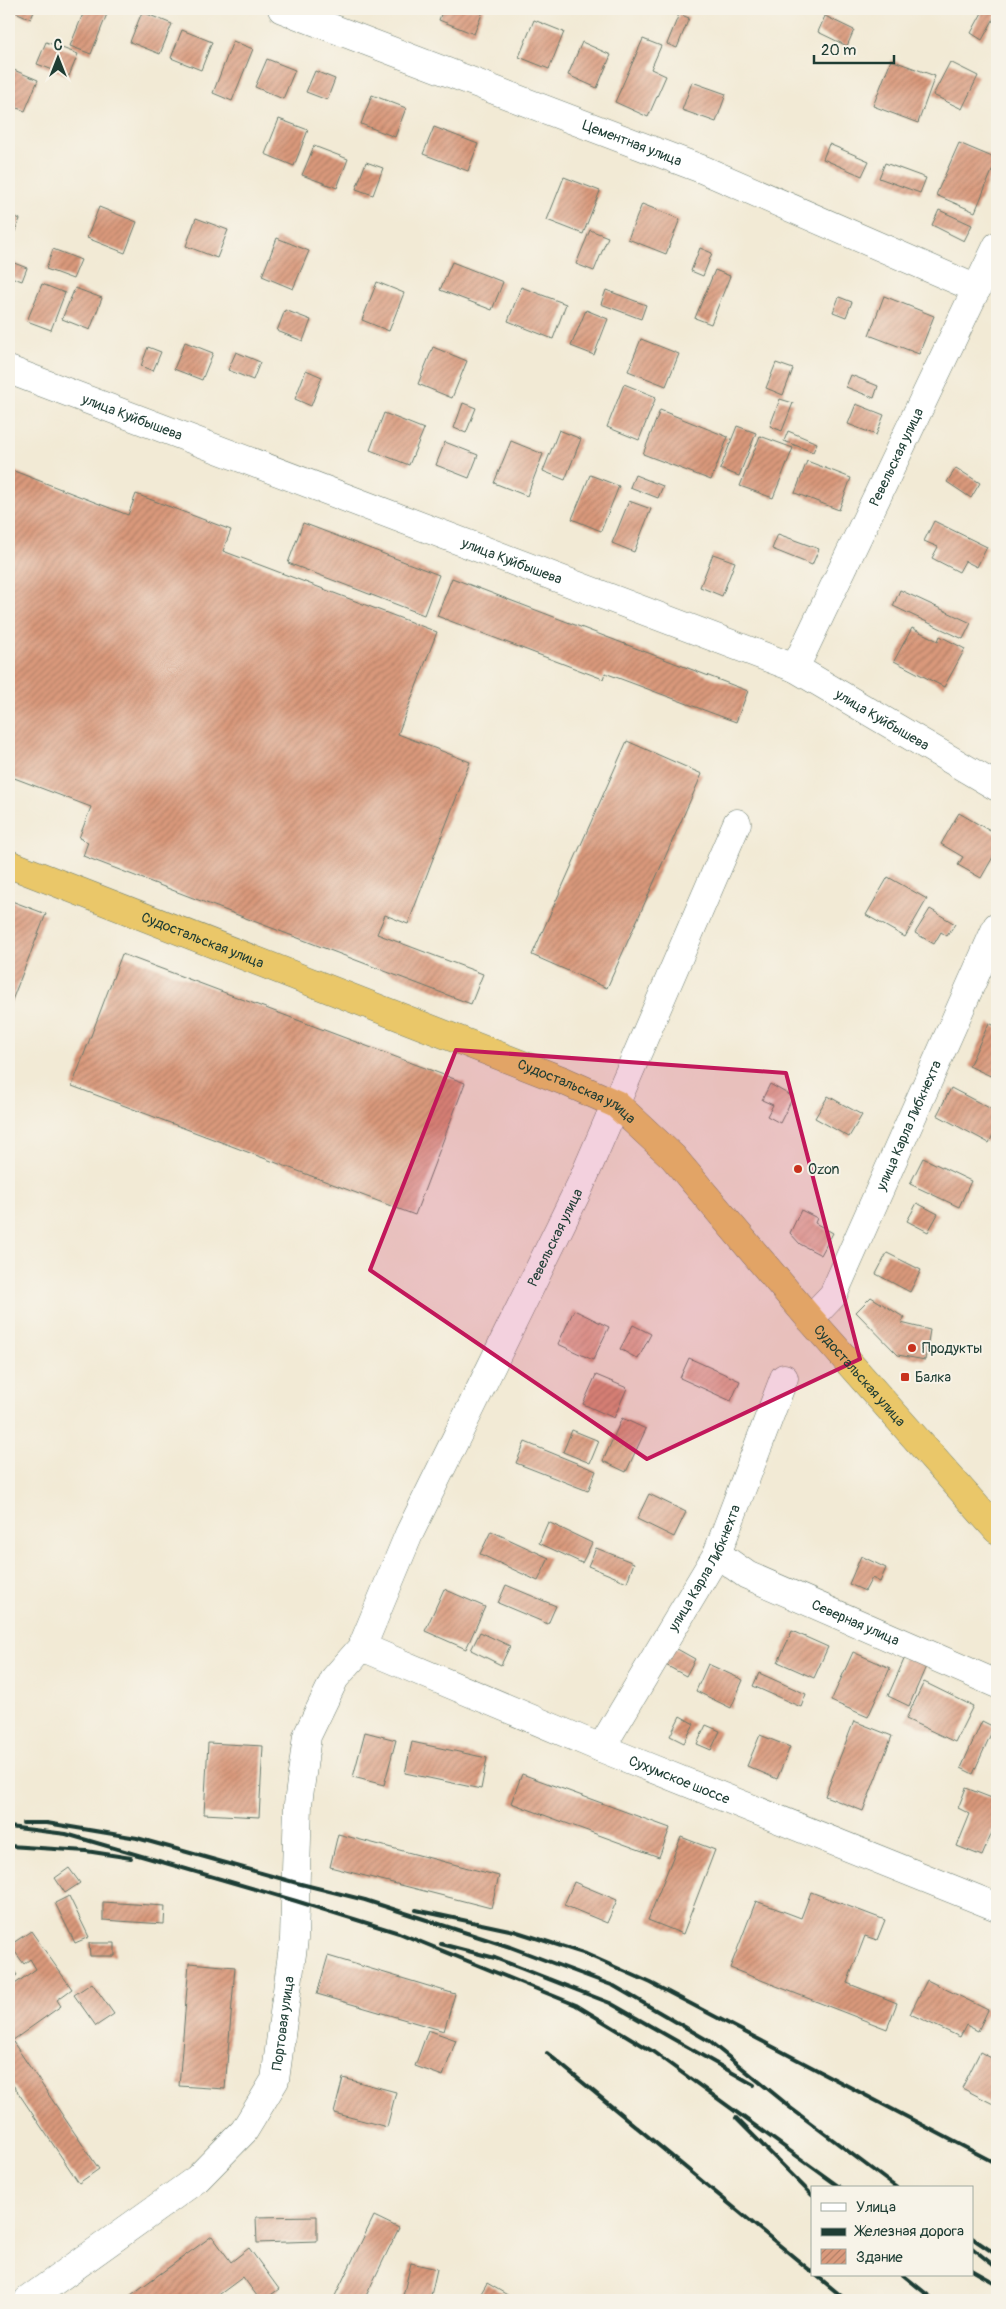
<svg xmlns="http://www.w3.org/2000/svg" width="1006" height="2309" viewBox="0 0 1006 2309" font-family="Pangolin,sans-serif">
	<defs>
		<pattern id="building-hatch" width="6" height="6" patternUnits="userSpaceOnUse" patternTransform="scale(1.25)"><rect width="6" height="6" fill="#da997b"/><path d="M-1 1l2-2M0 6l6-6M5 7l2-2" fill="none" stroke="#b07e66"/></pattern>
	</defs>
	<rect width="100%" height="100%" fill="#f7f3e8"/>
	<filter id="ink" filterUnits="userSpaceOnUse"><feTurbulence type="fractalNoise" baseFrequency=".02" numOctaves="2"/><feDisplacementMap in="SourceGraphic" scale="10" xChannelSelector="R" yChannelSelector="G"/><feConvolveMatrix kernelMatrix="1 2 1 2 8 2 1 2 1" color-interpolation-filters="sRGB"/></filter>
	<filter id="wash" filterUnits="userSpaceOnUse"><feTurbulence type="fractalNoise" baseFrequency=".0096" numOctaves="4" result="noise"/><feDisplacementMap in="SourceGraphic" scale="20" xChannelSelector="R" yChannelSelector="G"/><feGaussianBlur stdDeviation="1.12" result="paint"/><feColorMatrix in="noise" values="0 0 0 0 0 0 0 0 0 0 0 0 0 0 0 0 0 1.4 0 .05"/><feComposite in="paint" operator="in"/></filter>
	<g filter="url(#wash)">
		<rect width="100%" height="100%" fill="#f2ead5"/>
		<g id="blocks">
			<g fill="url(#building-hatch)">
				<path d="M9,9H35L31,19Z"/>
				<path d="M85,9H109L91,54L70,46Z"/>
				<path d="M443,9H484L474,34L439,20Z"/>
				<path d="M984,9H997V13L982,40L971,33Z"/>
				<path d="M142,12L172,24L160,54L130,42Z"/>
				<path d="M679,14L689,18L677,48L667,44Z"/>
				<path d="M825,16L854,30L847,46L818,32Z"/>
				<path d="M534,20L564,32L549,69L519,57Z"/>
				<path d="M182,30L212,42L201,70L171,58Z"/>
				<path d="M643,39L661,46L651,69L666,76L648,117L615,102Z"/>
				<path d="M233,41L253,49L232,101L213,93Z"/>
				<path d="M46,42L78,54L69,76L37,64Z"/>
				<path d="M582,42L611,55L597,88L568,75Z"/>
				<path d="M267,59L295,70L283,99L255,87Z"/>
				<path d="M891,60L935,76L918,123L873,106Z"/>
				<path d="M950,62L978,76L962,109L933,95Z"/>
				<path d="M9,68L38,80L25,111L9,105Z"/>
				<path d="M315,71L335,79L327,100L306,92Z"/>
				<path d="M692,82L726,94L716,122L682,110Z"/>
				<path d="M372,95L406,108L395,137L361,124Z"/>
				<path d="M279,119L308,130L294,166L265,154Z"/>
				<path d="M434,127L478,144L468,171L423,154Z"/>
				<path d="M959,143L997,159L975,212L936,195Z"/>
				<path d="M829,144L869,161L862,176L823,159Z"/>
				<path d="M314,146L348,159L337,188L302,175Z"/>
				<path d="M366,162L383,168L373,195L356,189Z"/>
				<path d="M885,163L926,178L920,193L879,178Z"/>
				<path d="M564,177L600,191L583,234L547,220Z"/>
				<path d="M642,204L680,219L666,254L628,239Z"/>
				<path d="M99,207L137,222L125,253L87,238Z"/>
				<path d="M939,210L972,225L964,241L932,225Z"/>
				<path d="M9,214L20,219L9,246Z"/>
				<path d="M196,218L228,230L217,258L186,246Z"/>
				<path d="M590,230L608,237L594,271L576,264Z"/>
				<path d="M277,238L309,251L293,289L262,276Z"/>
				<path d="M700,248L712,253L703,276L691,271Z"/>
				<path d="M53,249L81,260L73,279L46,269Z"/>
				<path d="M9,261L27,268L22,281L11,277L9,282Z"/>
				<path d="M452,262L503,282L492,310L440,290Z"/>
				<path d="M715,270L730,276L711,324L695,318Z"/>
				<path d="M377,282L404,293L389,331L362,320Z"/>
				<path d="M42,284L65,293L51,330L27,321Z"/>
				<path d="M521,287L566,304L553,339L508,321Z"/>
				<path d="M75,288L102,298L90,330L62,319Z"/>
				<path d="M606,290L646,305L641,319L601,304Z"/>
				<path d="M884,296L934,316L919,354L869,335Z"/>
				<path d="M839,297L852,302L846,317L833,312Z"/>
				<path d="M285,310L311,320L303,341L277,331Z"/>
				<path d="M586,310L608,319L594,355L571,346Z"/>
				<path d="M641,339L679,354L666,386L628,371Z"/>
				<path d="M185,342L213,353L202,380L174,369Z"/>
				<path d="M148,347L161,352L153,371L141,366Z"/>
				<path d="M433,347L467,361L452,398L418,384Z"/>
				<path d="M236,352L260,362L253,380L228,370Z"/>
				<path d="M776,363L793,369L783,395L766,388Z"/>
				<path d="M306,370L322,377L311,406L295,399Z"/>
				<path d="M851,375L878,386L874,398L846,387Z"/>
				<path d="M624,384L656,397L639,440L607,427Z"/>
				<path d="M780,399L793,403L782,431L770,426Z"/>
				<path d="M463,403L476,408L466,433L454,428Z"/>
				<path d="M856,404L884,415L876,435L848,424Z"/>
				<path d="M660,410L728,437L711,480L643,454Z"/>
				<path d="M384,413L424,429L409,465L370,450Z"/>
				<path d="M737,426L756,433L739,476L720,469Z"/>
				<path d="M559,430L581,439L565,480L543,471Z"/>
				<path d="M788,431L817,443L813,452L784,441Z"/>
				<path d="M760,436L793,448L773,498L740,486Z"/>
				<path d="M511,441L543,454L527,496L494,483Z"/>
				<path d="M445,442L478,455L469,478L436,465Z"/>
				<path d="M807,461L851,478L839,510L795,493Z"/>
				<path d="M956,468L980,483L971,498L947,482Z"/>
				<path d="M9,469L128,515L136,494L231,530L223,551L437,632L398,734L470,762L408,924L385,915L377,934L483,974L471,1004L83,856L88,842L79,838L91,807L9,776Z"/>
				<path d="M590,475L619,486L601,531L572,519Z"/>
				<path d="M635,475L663,486L658,498L630,487Z"/>
				<path d="M629,501L651,509L634,552L612,543Z"/>
				<path d="M934,521L987,547L977,567L965,561L959,572L932,558L938,547L924,541Z"/>
				<path d="M303,523L439,575L424,615L288,563Z"/>
				<path d="M778,534L819,549L812,565L772,549Z"/>
				<path d="M713,554L735,562L722,596L700,587Z"/>
				<path d="M452,578L748,691L736,722L605,673L603,679L437,616Z"/>
				<path d="M900,590L971,623L963,639L893,606Z"/>
				<path d="M912,628L938,641L940,636L965,649L944,687L894,661Z"/>
				<path d="M627,741L702,774L607,988L532,955Z"/>
				<path d="M959,813L997,835V850L981,878L958,865L963,857L941,844Z"/>
				<path d="M888,877L927,899L905,937L866,915Z"/>
				<path d="M9,900L46,914L9,1008Z"/>
				<path d="M930,909L955,924L947,936L941,932L934,944L915,933Z"/>
				<path d="M122,954L465,1083L415,1215L72,1086Z"/>
				<path d="M989,1023L997,1027V1079L969,1066Z"/>
				<path d="M770,1084L793,1097L780,1123L767,1116L773,1105L762,1100Z"/>
				<path d="M951,1088L997,1112V1127L989,1143L937,1115Z"/>
				<path d="M828,1096L862,1115L849,1137L815,1118Z"/>
				<path d="M923,1158L971,1181L959,1207L910,1184Z"/>
				<path d="M917,1203L938,1214L928,1232L907,1221Z"/>
				<path d="M801,1210L817,1218L815,1223L833,1233L821,1255L800,1244L790,1233Z"/>
				<path d="M887,1253L921,1270L910,1292L876,1274Z"/>
				<path d="M871,1297L905,1318L901,1323L930,1330L925,1360L898,1355L856,1312Z"/>
				<path d="M574,1310L609,1327L593,1360L558,1344Z"/>
				<path d="M633,1325L651,1334L638,1359L620,1349Z"/>
				<path d="M689,1358L740,1381L731,1401L680,1378Z"/>
				<path d="M596,1375L627,1388L614,1418L583,1404Z"/>
				<path d="M622,1418L646,1429L626,1472L603,1461Z"/>
				<path d="M572,1430L599,1441L590,1463L563,1452Z"/>
				<path d="M525,1442L596,1471L588,1491L516,1463Z"/>
				<path d="M649,1494L686,1512L674,1537L637,1519Z"/>
				<path d="M548,1522L592,1543L582,1563L539,1543Z"/>
				<path d="M491,1531L549,1558L538,1581L480,1554Z"/>
				<path d="M596,1548L634,1563L627,1582L588,1566Z"/>
				<path d="M861,1556L886,1568L880,1582L872,1578L865,1591L849,1584Z"/>
				<path d="M506,1585L556,1606L548,1624L498,1603Z"/>
				<path d="M444,1589L485,1607L466,1649L425,1631Z"/>
				<path d="M792,1631L828,1647L814,1678L778,1662Z"/>
				<path d="M480,1632L510,1646L501,1665L471,1650Z"/>
				<path d="M670,1645L695,1659L686,1676L660,1662Z"/>
				<path d="M853,1652L890,1668L868,1717L831,1701Z"/>
				<path d="M906,1655L927,1664L909,1706L888,1696Z"/>
				<path d="M708,1664L743,1680L731,1708L696,1691Z"/>
				<path d="M759,1673L806,1694L801,1707L753,1686Z"/>
				<path d="M924,1682L973,1706L955,1742L906,1719Z"/>
				<path d="M680,1716L694,1724L684,1743L670,1736Z"/>
				<path d="M854,1721L892,1736L863,1811L825,1796Z"/>
				<path d="M982,1721L994,1727L973,1774L961,1768Z"/>
				<path d="M706,1725L720,1731L711,1750L697,1744Z"/>
				<path d="M365,1732L396,1740L384,1785L353,1777Z"/>
				<path d="M760,1735L790,1747L777,1779L747,1766Z"/>
				<path d="M412,1742L487,1758L481,1789L405,1773Z"/>
				<path d="M208,1743L263,1746L259,1817L204,1814Z"/>
				<path d="M522,1774L670,1828L659,1857L511,1803Z"/>
				<path d="M966,1788L997,1800V1821L982,1856L957,1846L970,1814L958,1808Z"/>
				<path d="M338,1834L499,1876L491,1908L330,1867Z"/>
				<path d="M681,1837L715,1850L683,1934L648,1920Z"/>
				<path d="M69,1868L80,1883L65,1893L55,1878Z"/>
				<path d="M574,1882L617,1900L607,1923L564,1905Z"/>
				<path d="M811,1892L885,1920L877,1940L865,1936L847,1983L897,2003L887,2029L730,1968L756,1901L801,1918Z"/>
				<path d="M69,1896L89,1937L75,1943L55,1903Z"/>
				<path d="M103,1902L165,1906L164,1924L103,1920Z"/>
				<path d="M31,1931L72,1989L57,2000L61,2006L9,2043V1982L12,1986L36,1969L30,1959L24,1964L10,1945Z"/>
				<path d="M89,1943H115V1956H90Z"/>
				<path d="M328,1956L455,1994L444,2031L317,1994Z"/>
				<path d="M189,1963L235,1967L225,2089L179,2086Z"/>
				<path d="M9,1964L17,1975L9,1981Z"/>
				<path d="M927,1980L988,2010L978,2031L966,2025L960,2037L910,2014Z"/>
				<path d="M92,1983L114,2014L96,2026L74,1995Z"/>
				<path d="M997,2010V2027L991,2024Z"/>
				<path d="M428,2030L456,2040L443,2076L415,2066Z"/>
				<path d="M13,2042L99,2169L79,2183L9,2079V2045Z"/>
				<path d="M980,2052L997,2061V2106L962,2088Z"/>
				<path d="M343,2078L396,2092L387,2127L334,2113Z"/>
				<path d="M317,2216V2241L257,2243L256,2217Z"/>
				<path d="M374,2216L399,2228L364,2300H333Z"/>
				<path d="M212,2236L231,2262L249,2248L279,2289L264,2300H260L243,2277L212,2300H124Z"/>
				<path d="M411,2263L437,2269L430,2300H402Z"/>
				<path d="M487,2283L516,2300H477Z"/>
			</g>
		</g>
	</g>
	<g filter="url(#ink)">
		<use href="#blocks" fill-opacity="0" stroke="#697a6c" stroke-width="1"/>
		<g fill="none" stroke-linecap="round" stroke-linejoin="round">
			<g stroke="#697a6c" stroke-width="29">
				<g id="minor">
					<path id="s1" d="M282,9L704,170L977,289"/>
					<path id="s2" d="M9,370L795,668L997,787"/>
					<path id="s3" d="M795,668L997,246"/>
					<path id="s4" d="M810,1319L833,1295L997,926"/>
					<path id="s5" d="M717,1554L747,1575L997,1684"/>
					<path id="s6" d="M362,1647L601,1748L997,1907"/>
					<path id="s7" d="M601,1748L717,1554L784,1378"/>
					<path id="s8" d="M28,2300L197,2179L244,2131L275,2080L294,1939L298,1804L307,1736L335,1678L362,1647L409,1534L580,1186L737,823"/>
				</g>
			</g>
			<g stroke="#697a6c" stroke-width="29">
				<g id="trunk">
					<path id="s9" d="M9,864L564,1081L616,1104L673,1157L810,1319L997,1530"/>
				</g>
			</g>
			<use href="#minor" stroke="#fff" stroke-width="28"/>
			<use href="#trunk" stroke="#eac769" stroke-width="28"/>
			<g stroke="#1f3d34" stroke-width="4">
				<path d="M23,1823H47L137,1838L297,1883L365,1900L510,1947L614,1986L709,2041L789,2106"/>
				<path d="M9,1827L66,1834L296,1901L399,1933L576,2005L652,2051L841,2188"/>
				<path d="M9,1846L86,1851L131,1858"/>
				<path d="M416,1910L514,1931L586,1954L651,1983L997,2164"/>
				<path d="M441,1944L495,1958L610,2003L754,2085"/>
				<path d="M547,2053L812,2272"/>
				<path d="M784,2103L897,2188"/>
				<path d="M736,2118L812,2195"/>
				<path d="M972,2238L997,2255"/>
				<path d="M972,2248L997,2268"/>
				<path d="M972,2270L997,2284"/>
				<path d="M816,2275L846,2300"/>
				<path d="M903,2275L934,2300"/>
			</g>
		</g>
	</g>
	<path fill="#c2185b" fill-opacity="0.2" stroke="#c2185b" stroke-width="4" stroke-linejoin="round" d="M456,1050L786,1073L860,1359L647,1459L370,1270Z"/>
	<g fill="#c8321e" stroke="#f7f3e8" stroke-width="2">
		<circle cx="798" cy="1169" r="5"/>
		<circle cx="912" cy="1348" r="5"/>
		<rect x="900" y="1372" width="10" height="10" rx="2.5"/>
	</g>
	<g text-anchor="middle" stroke-width="4" stroke-linejoin="round" paint-order="stroke">
		<g font-size="14" fill="#1f3d34" stroke="#f7f3e8">
			<text dy="5" stroke="none"><textPath href="#s1" startOffset="375">Цементная улица</textPath></text>
			<text dy="5" stroke="none"><textPath href="#s2" startOffset="132">улица Куйбышева</textPath></text>
			<text dy="5" stroke="none"><textPath href="#s3" startOffset="234">Ревельская улица</textPath></text>
			<text dy="5" stroke="none"><textPath href="#s2" startOffset="538">улица Куйбышева</textPath></text>
			<text dy="5" stroke="none"><textPath href="#s2" startOffset="942">улица Куйбышева</textPath></text>
			<text dy="5" stroke="none"><textPath href="#s9" startOffset="208">Судостальская улица</textPath></text>
			<text dy="5" stroke="none"><textPath href="#s9" startOffset="612">Судостальская улица</textPath></text>
			<text dy="5" stroke="none"><textPath href="#s4" startOffset="219">улица Карла Либкнехта</textPath></text>
			<text dy="5" stroke="none"><textPath href="#s8" startOffset="1239">Ревельская улица</textPath></text>
			<text dy="5" stroke="none"><textPath href="#s9" startOffset="1018">Судостальская улица</textPath></text>
			<text dy="5" stroke="none"><textPath href="#s7" startOffset="208">улица Карла Либкнехта</textPath></text>
			<text dy="5" stroke="none"><textPath href="#s5" startOffset="155">Северная улица</textPath></text>
			<text dy="5" stroke="none"><textPath href="#s6" startOffset="344">Сухумское шоссе</textPath></text>
			<text dy="5" stroke="none"><textPath href="#s8" startOffset="392">Портовая улица</textPath></text>
		</g>
		<g font-size="14" fill="#1f3d34" stroke="#f7f3e8" text-anchor="start">
			<text x="808" y="1174">Ozon</text>
			<text x="922" y="1353">Продукты</text>
			<text x="915" y="1382">Балка</text>
		</g>
	</g>
	<rect width="1006" height="2309" fill="none" stroke="#f7f3e8" stroke-width="30"/>
	<rect x="811" y="2186" width="162" height="90" fill="#f7f3e8" stroke="#a1aaa0"/>
	<rect x="821" y="2203" width="25" height="8" fill="#ffffff" stroke="#a1aaa0"/>
	<text x="856" y="2212" font-size="15" fill="#1f3d34">Улица</text>
	<rect x="821" y="2228" width="25" height="8" fill="#1f3d34" stroke="#a1aaa0"/>
	<text x="856" y="2236" font-size="15" fill="#1f3d34">Железная дорога</text>
	<rect x="821" y="2249" width="25" height="15" fill="url(#building-hatch)" stroke="#a1aaa0"/>
	<text x="856" y="2262" font-size="15" fill="#1f3d34">Здание</text>
	<g transform="translate(58 58)" stroke="#f7f3e8" stroke-width="4" paint-order="stroke">
	<path d="M0-4L9 19L0 12L-9 19Z" fill="#1f3d34"/>
	<text y="-8" font-size="14" font-weight="bold" text-anchor="middle" fill="#1f3d34">С</text>
	</g>
	<path d="M814 55v8h80v-8" fill="none" stroke="#1f3d34" stroke-width="2.5"/>
	<text x="821" y="55" font-size="15" fill="#1f3d34" stroke="#f7f3e8" stroke-width="4" paint-order="stroke">20 m</text>
</svg>
